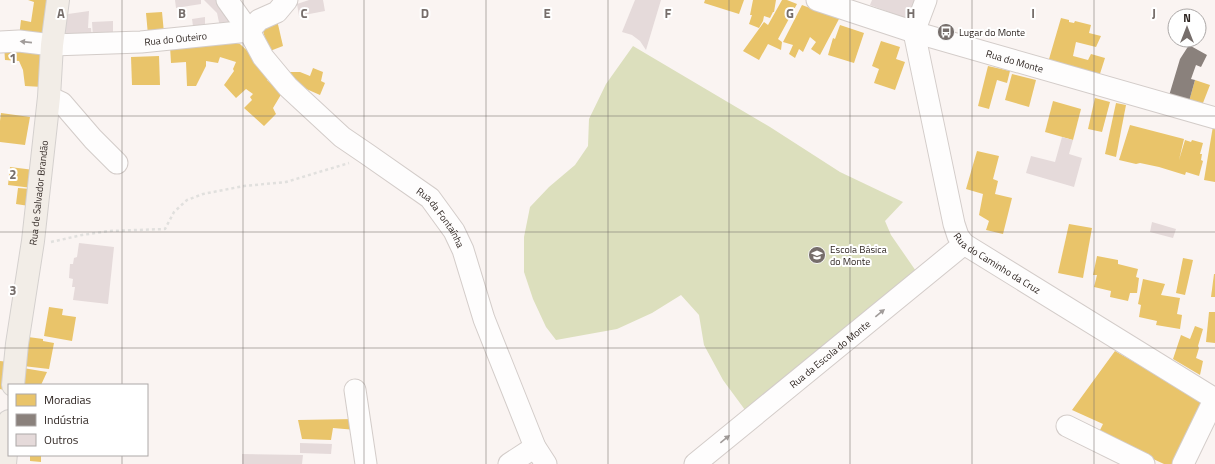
<svg xmlns="http://www.w3.org/2000/svg" width="1215" height="464" viewBox="0 0 1215 464" font-family="'Titillium Web',sans-serif">
	<rect width="100%" height="100%" fill="#faf4f2"/>
	<path fill="#dcdfbd" d="M633,46L770,127L840,172L903,202L885,221L891,235L918,274L748,414L723,380L704,345L699,315L681,295L652,313L617,329L556,340L546,327L533,299L524,272V237L530,207L549,187L575,165L588,146L589,119L606,84Z"/>
	<g fill="#e9c46a">
		<path d="M28,0H50L46,41L19,37L21,20L31,22L34,2Z"/>
		<path d="M705,0H744L739,14L704,3Z"/>
		<path d="M753,0H776L774,12H773L770,18L764,16L763,21L759,28L749,24L752,15H750Z"/>
		<path d="M782,0H787L797,4L778,39L782,42L781,50L768,44L759,60L743,51L764,22L768,25Z"/>
		<path d="M802,5L839,19L820,55L811,49L816,42L810,37L803,52L799,49L795,58L789,54L793,45L783,42Z"/>
		<path d="M162,12L164,33L148,35L146,13Z"/>
		<path d="M1061,18L1069,20V22L1074,23L1075,21L1091,25L1089,33L1101,36L1096,47L1076,42L1073,56L1088,60L1091,54L1105,58L1098,80L1047,66Z"/>
		<path d="M277,20L283,46L270,51L267,45L261,24Z"/>
		<path d="M840,25L864,33L854,63L828,55L833,38L835,39Z"/>
		<path d="M881,41L900,47L896,59L905,62L895,90L874,83L879,69L872,66Z"/>
		<path d="M236,43L240,44L272,74L267,80L282,93L273,108L276,114L264,126L244,108L252,100L250,97L253,94L246,89L236,98L224,85L234,71L233,69L236,62L220,57L218,63L206,61V66L196,86H187L186,62L171,63L170,46Z"/>
		<path d="M4,45L46,49L43,87L25,86L23,70L19,61L5,60Z"/>
		<path d="M159,56L160,85H132L131,57Z"/>
		<path d="M988,66L1010,71L1007,83L997,80L989,109L978,106Z"/>
		<path d="M313,68L323,72L321,81L325,83L320,95L295,84L283,72H300L310,76Z"/>
		<path d="M1012,74L1036,80L1029,107L1005,100Z"/>
		<path d="M1195,80L1210,85L1201,108L1188,105Z"/>
		<path d="M1095,98L1110,102L1102,132L1088,129Z"/>
		<path d="M1053,101L1081,109L1073,140L1045,132Z"/>
		<path d="M1116,103L1126,105L1116,157L1105,154Z"/>
		<path d="M1,113L30,117L25,145L0,142V121Z"/>
		<path d="M1130,125L1184,139L1179,160L1185,140L1191,142L1192,140L1203,143L1200,154H1202L1201,160L1203,161L1199,176L1186,172L1185,175L1159,167L1140,163L1136,164L1119,160Z"/>
		<path d="M1213,126H1215V182L1204,180Z"/>
		<path d="M977,151L999,156L993,179L998,181L995,194L1012,198L1003,234L986,230L989,221L979,215L983,194L966,189Z"/>
		<path d="M10,167L34,170L32,188L8,185Z"/>
		<path d="M18,188L31,189L29,206L16,204Z"/>
		<path d="M1069,224L1092,228L1083,278L1058,273Z"/>
		<path d="M1097,256L1118,260V264L1138,269L1136,277L1139,278L1137,293H1130L1128,301L1110,297L1111,291L1094,287L1097,275H1093Z"/>
		<path d="M1183,258L1193,260L1185,295L1176,293Z"/>
		<path d="M1214,274H1215V297H1211Z"/>
		<path d="M1143,279L1165,284L1161,295L1180,298L1177,314L1182,315L1180,329L1156,325L1157,321L1139,317L1141,305L1138,304Z"/>
		<path d="M49,307L63,309L62,315L76,317L72,341L44,336Z"/>
		<path d="M1209,312H1215V343L1206,342Z"/>
		<path d="M1195,326L1203,329L1198,346L1199,348L1196,358L1203,361L1200,375L1173,359L1181,335L1190,339Z"/>
		<path d="M28,337L43,339V341L54,343L49,369L23,366Z"/>
		<path d="M1115,351L1202,401L1174,464H1164L1151,458L1100,430L1103,424L1072,410Z"/>
		<path d="M0,361L9,362L4,390L0,389Z"/>
		<path d="M23,368L47,372L41,385H16Z"/>
		<path d="M356,419V430L333,428L331,440L302,439L298,420Z"/>
		<path d="M30,455H41V462L30,461Z"/>
	</g>
	<path fill="#8a817c" d="M1189,45L1207,55L1201,67L1196,65L1191,79L1195,80L1188,105L1168,99L1180,59Z"/>
	<g fill="#e5dada">
		<path d="M175,0H201V4L176,8Z"/>
		<path d="M204,0H224L234,24L220,27L217,13Z"/>
		<path d="M309,0H323L325,11L299,16L297,4Z"/>
		<path d="M635,0H661L646,50L640,41L632,35L622,32Z"/>
		<path d="M872,0H917L908,19L870,5Z"/>
		<path d="M89,11L88,28H91L92,39L59,42L61,15Z"/>
		<path d="M205,17V24L193,26L192,19Z"/>
		<path d="M113,21V37L93,38L92,22Z"/>
		<path d="M1062,137L1073,140L1069,154L1082,158L1074,187L1026,173L1031,156L1055,162Z"/>
		<path d="M1152,222L1176,229L1173,238L1150,232Z"/>
		<path d="M79,243L114,247L108,304L73,300L75,287H72L73,279L69,278L70,264H73L74,258L77,257Z"/>
		<path d="M300,443L332,444L331,454L300,453Z"/>
		<path d="M242,454L303,455L302,464H242Z"/>
	</g>
	<g fill="none" stroke-linecap="round" stroke-linejoin="round">
		<g stroke="#d3ccc9" stroke-width="23">
			<g id="minor">
				<path id="s1" d="M227,0L249,31L263,57L288,87L342,137L367,154L430,198L454,231L463,250L484,319L535,447L546,464"/>
				<path id="s2" d="M817,0L914,32L1215,118"/>
				<path id="s3" d="M926,0L914,32L954,224L958,236L964,244L1215,399"/>
				<path id="s4" d="M0,42L19,41L52,45L141,42L249,31L259,20L277,12L287,0"/>
				<path d="M49,97L62,103L93,139L117,163"/>
				<path d="M355,390L366,464"/>
				<path d="M1067,426L1144,464"/>
				<path d="M509,464L535,447"/>
				<path id="s5" d="M695,464L964,244"/>
				<path d="M1183,464L1215,398"/>
			</g>
		</g>
		<g stroke="#d4d0ce" stroke-width="24">
			<g id="major">
				<path id="s6" d="M13,385L17,344L33,241L49,97L52,45L58,0"/>
				<path d="M5,464L9,421"/>
			</g>
		</g>
		<path stroke="#e1e0de" stroke-width="2.5" stroke-dasharray="3 3" stroke-linecap="butt" d="M51,242L82,235L109,231L165,229L174,212L187,200L203,194L244,186L286,182L349,163"/>
		<use href="#minor" stroke="#fefdfd" stroke-width="21"/>
		<use href="#major" stroke="#f2ede7" stroke-width="22"/>
	</g>
	<defs><path id="oneway-solid" d="M-6-.8H1V-3.2L6.5 0L1 3.2V.8H-6Z"/></defs>
	<g fill="#a19c9a">
		<use href="#oneway-solid" transform="translate(26 42) rotate(-174)"/>
		<use href="#oneway-solid" transform="translate(880 313) rotate(-39)"/>
		<use href="#oneway-solid" transform="translate(725 439) rotate(-39)"/>
	</g>
	<path fill="none" stroke="#766e6b" stroke-width="1" stroke-opacity="0.55" d="M122,0V385M243,0V464M364,0V464M486,0V464M608,0V464M729,0V464M850,0V464M972,0V464M1094,0V464M0,116H1215M0,232H1215M0,348H1215M122,455V464"/>
	<defs>
		<g id="bus-disc" transform="scale(0.9)"><circle r="9.5" fill="#766e6b" stroke="#fff"/><path d="M-5-6H5V4H4V6H2V4H-2V6H-4V4H-5ZM-3.5-4V0h7V-4ZM-3.5 1.2v1.5H-2V1.2ZM2 1.2v1.5H3.5V1.2Z" fill="#fff"/></g>
		<g id="school-disc" transform="scale(0.9)"><circle r="9.5" fill="#766e6b" stroke="#fff"/><path d="M0-5L7-2L0 1L-7-2ZM-4 1L0 2.5L4 1V4Q0 6-4 4Z" fill="#fff"/></g>
	</defs>
	<g fill-rule="evenodd">
		<use href="#bus-disc" x="946" y="32"/>
		<use href="#school-disc" x="817" y="255"/>
	</g>
	<g text-anchor="middle" stroke-width="4" stroke-linejoin="round" paint-order="stroke">
		<g font-size="10" fill="#2f2622" stroke="#fff" text-anchor="start">
			<text x="959" y="36">Lugar do Monte</text>
			<text x="830" y="253">Escola Básica<tspan x="830" dy="12">do Monte</tspan></text>
		</g>
		<g font-size="10" fill="#2f2622" stroke="#fff">
			<text dy="4" stroke="none"><textPath href="#s4" startOffset="176">Rua do Outeiro</textPath></text>
			<text dy="4" stroke="none"><textPath href="#s2" startOffset="207">Rua do Monte</textPath></text>
			<text dy="4" stroke="none"><textPath href="#s6" startOffset="194">Rua de Salvador Brandão</textPath></text>
			<text dy="4" stroke="none"><textPath href="#s1" startOffset="309">Rua da Fontaínha</textPath></text>
			<text dy="4" stroke="none"><textPath href="#s3" startOffset="291">Rua do Caminho da Cruz</textPath></text>
			<text dy="4" stroke="none"><textPath href="#s5" startOffset="174">Rua da Escola do Monte</textPath></text>
		</g>
	</g>
	<g font-size="13" text-anchor="middle" font-weight="bold" fill="#766e6b" stroke="#fff" stroke-width="4" stroke-linejoin="round" paint-order="stroke">
		<text x="61" y="18">A</text>
		<text x="182" y="18">B</text>
		<text x="304" y="18">C</text>
		<text x="425" y="18">D</text>
		<text x="547" y="18">E</text>
		<text x="668" y="18">F</text>
		<text x="790" y="18">G</text>
		<text x="911" y="18">H</text>
		<text x="1033" y="18">I</text>
		<text x="1154" y="18">J</text>
		<text x="13" y="63">1</text>
		<text x="13" y="179">2</text>
		<text x="13" y="295">3</text>
	</g>
	<rect x="8" y="384" width="140" height="72" fill="#ffffff" stroke="#aca8a7"/>
	<rect x="16" y="394" width="20" height="12" fill="#e9c46a" stroke="#aca8a7"/>
	<text x="44" y="404" font-size="12" fill="#2f2622">Moradias</text>
	<rect x="16" y="414" width="20" height="12" fill="#8a817c" stroke="#aca8a7"/>
	<text x="44" y="424" font-size="12" fill="#2f2622">Indústria</text>
	<rect x="16" y="434" width="20" height="12" fill="#e5dada" stroke="#aca8a7"/>
	<text x="44" y="444" font-size="12" fill="#2f2622">Outros</text>
	<g transform="translate(1187 28)"><circle r="19" fill="#ffffff" stroke="#aca8a7"/>
	<path d="M0-3L7 15L0 10L-7 15Z" fill="#766e6b"/>
	<text y="-6" font-size="11" font-weight="bold" text-anchor="middle" fill="#2f2622">N</text>
	</g>
</svg>
